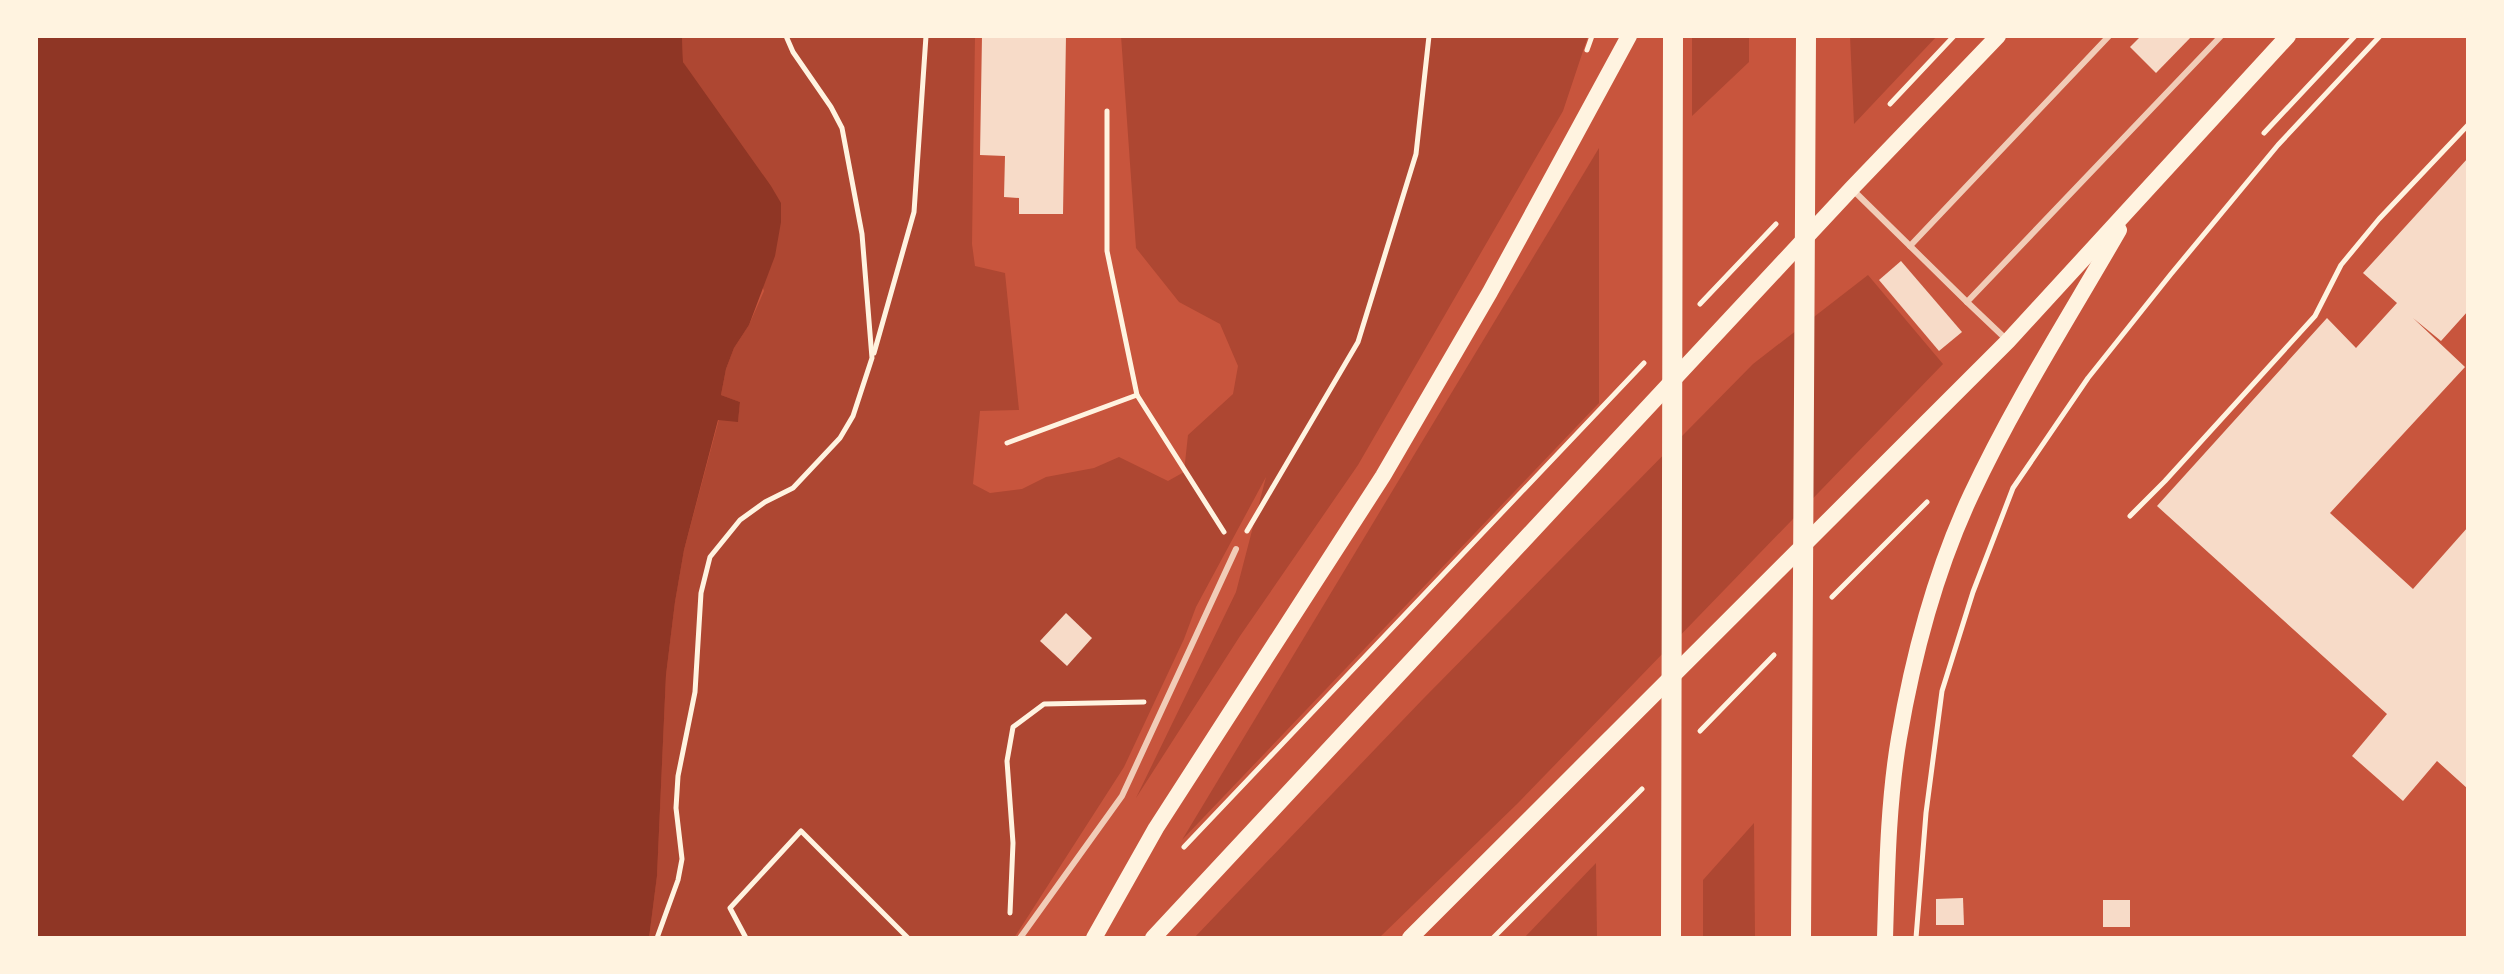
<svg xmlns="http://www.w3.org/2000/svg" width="2504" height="974" viewBox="0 0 2504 974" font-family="'PT Sans Narrow',sans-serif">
	<rect width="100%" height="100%" fill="#c8553d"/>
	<g fill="#ae4732">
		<path d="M682,36H975L972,244L975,266L1005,273L1019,410L980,411L973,484L990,493L1022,489L1046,477L1094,468L1119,457L1168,481L1184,472L1188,435L1233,394L1238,366L1220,324L1179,302L1136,248L1121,36H1588L1563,111L1358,465L1240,636L1136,798L1236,592L1266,477L1196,607L1184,639L1124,767L1014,938H649L657,876L666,675L675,602L684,550L719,419L738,421L740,402L721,395L726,369L734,348L749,325L764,291L694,80L683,62Z"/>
		<path d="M1692,36H1749V62L1692,116Z"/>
		<path d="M1850,36H1937L1854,124Z"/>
		<path d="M1599,148V403L1182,840Z"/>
		<path d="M1868,275L1943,364L1518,803L1379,938H1194L1423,699L1753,364Z"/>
		<path d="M1754,823L1755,938H1703V880Z"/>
		<path d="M1596,863L1597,938H1524Z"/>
	</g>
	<path fill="#8f3625" d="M36,36H682L683,62L771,186L781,203V222L775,256L749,325L734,348L726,369L721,395L740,402L738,422L718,420L684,550L675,602L666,675L657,876L649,938H36Z"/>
	<g fill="#f7dbc8">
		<path d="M982,36H1066L1063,214H1019V198L1004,197L1005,156L980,155Z"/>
		<path d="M2141,36H2192L2156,73L2130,47Z"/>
		<path d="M2468,158V311L2441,341L2413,318L2465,367L2330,513L2413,589L2468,527V789L2437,761L2403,801L2352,756L2387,714L2157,506L2327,318L2356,348L2397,303L2363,273Z"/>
		<path d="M1901,261L1962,332L1939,351L1879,280Z"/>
		<path d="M1066,613L1092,638L1067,666L1040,641Z"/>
		<path d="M1963,898L1964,925H1936V899Z"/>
		<rect x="2103" y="900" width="27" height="27"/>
	</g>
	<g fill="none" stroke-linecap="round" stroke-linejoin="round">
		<g stroke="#fff3e0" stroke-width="5">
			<path d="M1587,50L1592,36"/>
			<path d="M1890,104L1954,36"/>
			<path d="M1107,111V251L1137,395L1224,532"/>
			<path d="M2264,133L2355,36"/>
			<path d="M1700,304L1776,224"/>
			<path d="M874,353L914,212L926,36"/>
			<path d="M1007,443L1137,395"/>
			<path d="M2130,516L2165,481L2315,316L2341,265L2379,219L2468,125"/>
			<path d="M1247,531L1358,342L1416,154L1429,36"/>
			<path d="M1832,597L1927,502"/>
			<path d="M1700,731L1774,655"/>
			<path d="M1184,847L1644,363"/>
			<path d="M1010,913L1013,843L1007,761L1013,727L1044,704L1144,702"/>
			<path d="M657,938L678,880L682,859L676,808L678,776L695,692L701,593L710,557L740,520L765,502L793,488L840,438L853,416L872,358L862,234L842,128L831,107L793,52L786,36"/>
			<path d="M746,938L730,908L801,831L908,938"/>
			<path d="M1493,938L1642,789"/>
			<path d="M1916,938L1926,813L1942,691L1973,592L2013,488L2088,378L2171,274L2278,145L2380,36"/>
		</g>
		<g stroke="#f1ccb7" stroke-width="6">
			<path d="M1854,191L1910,246L2109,36"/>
			<path d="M1910,246L1967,302"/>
			<path d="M2008,341L1967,302L2221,36"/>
			<path d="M1020,938L1122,796L1236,549"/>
		</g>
		<g stroke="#fff3e0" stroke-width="16">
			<path d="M1094,938L1156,828L1383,476L1490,292L1629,36"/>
			<path d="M1153,938L1852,188L1998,36"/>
			<path d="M1410,938L2008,341L2288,36"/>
			<path d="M1885,938C1887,872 1888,803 1899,738C1913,656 1936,570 1971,495C2014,403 2069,317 2119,230"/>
		</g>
		<g stroke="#fff3e0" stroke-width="20">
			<path d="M1671,938L1673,36"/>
			<path d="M1801,938L1806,36"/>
		</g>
	</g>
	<rect width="2504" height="974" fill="none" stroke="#fff3e0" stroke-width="76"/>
</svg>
